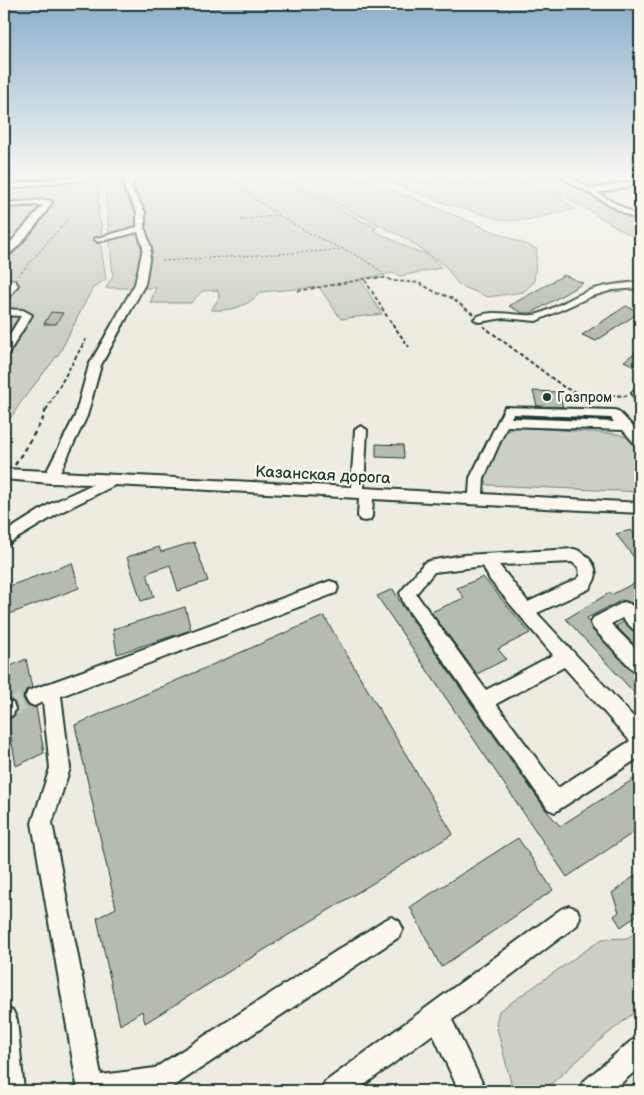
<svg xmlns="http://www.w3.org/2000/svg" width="644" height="1095" viewBox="0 0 644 1095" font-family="'Balsamiq Sans',sans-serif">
	<rect width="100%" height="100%" fill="#eeece1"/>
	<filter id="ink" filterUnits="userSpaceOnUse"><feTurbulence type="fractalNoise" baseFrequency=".02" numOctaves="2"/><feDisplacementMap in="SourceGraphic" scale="10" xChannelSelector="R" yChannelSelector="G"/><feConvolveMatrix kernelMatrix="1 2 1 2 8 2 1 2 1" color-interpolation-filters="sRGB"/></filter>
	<g filter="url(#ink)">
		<g fill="#cbcfc4" stroke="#75867c">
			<path d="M4,176H86L4,185Z"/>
			<path d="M114,176H294L278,178L377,228L373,230L417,252C427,251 435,261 441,268L400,276L393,273L360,279L382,314L341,319L319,287L261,292C246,307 232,311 211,310L219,298L218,290L202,291L191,303H150L156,288H106L113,276L104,177Z"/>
			<path d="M306,176H358L537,249L534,282L523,292L488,297L459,285L445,266L405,238L294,183L298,179Z"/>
			<path d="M375,176H404L445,185L501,180L524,181L555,194L575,209L533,219L505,221L445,203Z"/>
			<path d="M530,176H556L640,224V241Z"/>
			<path d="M98,181L99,222H101L102,237L100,240L106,279L92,289L60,352L21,402L4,428V189Z"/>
			<path d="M517,427L618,434L626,437L640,449V492L487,485L485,479L505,432Z"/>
			<path d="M640,930V1008L605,1036L543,1091H513L496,1024L499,1011L602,939L627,938Z"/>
		</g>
		<g fill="#b4bbb0" stroke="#1f3d34">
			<path d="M564,275L583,283L532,313H522L509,306Z"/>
			<path d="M626,306L640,312L596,341L582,335Z"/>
			<path d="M51,312L63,313L56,324H44Z"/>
			<path d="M640,349V362L634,366L624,361Z"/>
			<path d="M533,391L559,392L563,407L537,406Z"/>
			<path d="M376,444L403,445L404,458L376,457Z"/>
			<path d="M631,530L640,541V565L616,534Z"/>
			<path d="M194,542L208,581L178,591L170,565L147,573L154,597L141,601L127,557L159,547L161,552Z"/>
			<path d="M72,563L79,588L4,616V588Z"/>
			<path d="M483,577L530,633L498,649L506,659L477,674L431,612L464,598L457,588Z"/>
			<path d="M640,580V612L631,603L622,600L587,618L592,629L633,672L640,675V699L566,619L609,593L611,595Z"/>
			<path d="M393,589L402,605L546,810L560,826L640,775V828L567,877L377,596Z"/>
			<path d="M185,607L191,630L117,654L113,629Z"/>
			<path d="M324,616L453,834L145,1023L142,1011L120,1025L97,918L116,908L75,725Z"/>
			<path d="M623,622L640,636V651L616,626Z"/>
			<path d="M26,659L32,688L26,690L23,698L27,705L36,707L44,753L16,766L8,719L15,716L17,708L14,701L4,699V669Z"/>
			<path d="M518,838L553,890L441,967L410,907Z"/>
			<path d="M640,872V913L621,927L614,916L619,912L612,893Z"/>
		</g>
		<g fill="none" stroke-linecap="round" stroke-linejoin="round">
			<path stroke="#c5c9be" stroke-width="18" stroke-dasharray="18 9" stroke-linecap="butt" d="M6,709L34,697"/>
			<g stroke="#1f3d34" stroke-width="4">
				<g id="minor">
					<path d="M82,176H108L4,189V185Z"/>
					<path d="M125,176H133L132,189L145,212V229L151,248L145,284L101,365L87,416L60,472L351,487L355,430L361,426L367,430L364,488L469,494L470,478L505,407L614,410L618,411L640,434V445L635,444L623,430L507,426L484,478L483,494L640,503V513L373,499L372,516L370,520L365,521L360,520L358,516L359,498L115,485L61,512L4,546V533L50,504L93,484L50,483L4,479V469L47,471L75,416L89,365L135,284L143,248L138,232L98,242L94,239L137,227V212L124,189ZM513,414L611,418L614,422L511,418Z"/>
					<path d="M440,176H473L448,181Z"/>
					<path d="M559,176H568L591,189L640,180V184L597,193L640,217V222Z"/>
					<path d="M48,200L52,202C47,213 14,254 4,258V250L43,205L4,207V203Z"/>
					<path d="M4,278L15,281L18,285L7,300L4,301V291L8,285L4,284Z"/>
					<path d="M640,282V288L613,290L592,296L536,321L504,318L479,322L474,319C488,307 518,317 534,315C546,313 571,298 583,293C602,285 620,284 640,282Z"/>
					<path d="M4,309L23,310L32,315L8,354L4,355V344L21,316L4,315Z"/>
					<path d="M634,390H640V401L636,400L632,393Z"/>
					<path d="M574,549C585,552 599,565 595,578C594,582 591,585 589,589L537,613L640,724V757L555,812L548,809L404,604L400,593L424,563L429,561L463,555ZM572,562L579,568L580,576L577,579L528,602L499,565ZM483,566L490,580L553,655L486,690L416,594L434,572ZM564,667L630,741L558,788L496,704Z"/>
					<path d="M330,581L336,583L338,588L336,593L61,696L70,768L52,823L101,1075L155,1068L383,921L391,917L399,921L403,929L399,937L168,1090L78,1091L32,823L50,768L43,702L34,706L28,703L25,697L28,691Z"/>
					<path d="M624,602L630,604L640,614V632L634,630L622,618L611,624L640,653V673L634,671L593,628L591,623L593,618Z"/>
					<path d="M6,700L13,703L15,709L13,715L4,719V701Z"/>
					<path d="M569,906L577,909L580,917L577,925L452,1020L486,1091H459L433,1034L356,1091H321L325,1082L561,909Z"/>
					<path d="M4,1007L13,1011L17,1020L24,1091H4Z"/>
					<path d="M640,1037V1067L612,1091H579L583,1082L631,1041Z"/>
				</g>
			</g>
			<g stroke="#1f3d34" stroke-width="1" stroke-dasharray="2.5 2" stroke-linecap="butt">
				<path d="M228,176C255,201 284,220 317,237C340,249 369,257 386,278"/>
				<path d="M241,220L278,215"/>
				<path d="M162,261L340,250"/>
				<path d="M18,276L67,220"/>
				<path d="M369,278H387"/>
			</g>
			<g stroke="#1f3d34" stroke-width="2" stroke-dasharray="4 2.5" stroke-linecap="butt">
				<path d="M365,280L388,318L409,347"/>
				<path d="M298,291L371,278H386L393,281L419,283L437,293L450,297L473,314"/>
				<path d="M483,326L565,388L578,393L627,396"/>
				<path d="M46,410L86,339"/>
			</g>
			<path stroke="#1f3d34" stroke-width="2.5" stroke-dasharray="4.5 4" stroke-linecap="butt" d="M15,465L42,421L46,409"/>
			<use href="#minor" fill="#fbf7ec" fill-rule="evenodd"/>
		</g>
	</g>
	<linearGradient id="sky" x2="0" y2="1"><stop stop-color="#8bafcb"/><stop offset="0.53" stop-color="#f7f6f2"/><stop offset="1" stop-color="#f7f6f2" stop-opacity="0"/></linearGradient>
	<rect width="644" height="330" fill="url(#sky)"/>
	<circle fill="#1f3d34" stroke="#fbf7ec" stroke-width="2" cx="547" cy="397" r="5"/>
	<g text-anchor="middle" stroke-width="4.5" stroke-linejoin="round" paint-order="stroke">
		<g font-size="14" fill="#1f3d34" stroke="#fbf7ec" text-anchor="start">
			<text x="557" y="402">Газпром</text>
		</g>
		<g font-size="16" fill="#1f3d34" stroke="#fbf7ec">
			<text transform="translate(323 474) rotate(3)" y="6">Казанская дорога</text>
		</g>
	</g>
	<rect width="644" height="1095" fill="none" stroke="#fbf7ec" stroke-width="20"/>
	<rect x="10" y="10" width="624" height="1075" fill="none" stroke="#1f3d34" stroke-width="2" filter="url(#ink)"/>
</svg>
